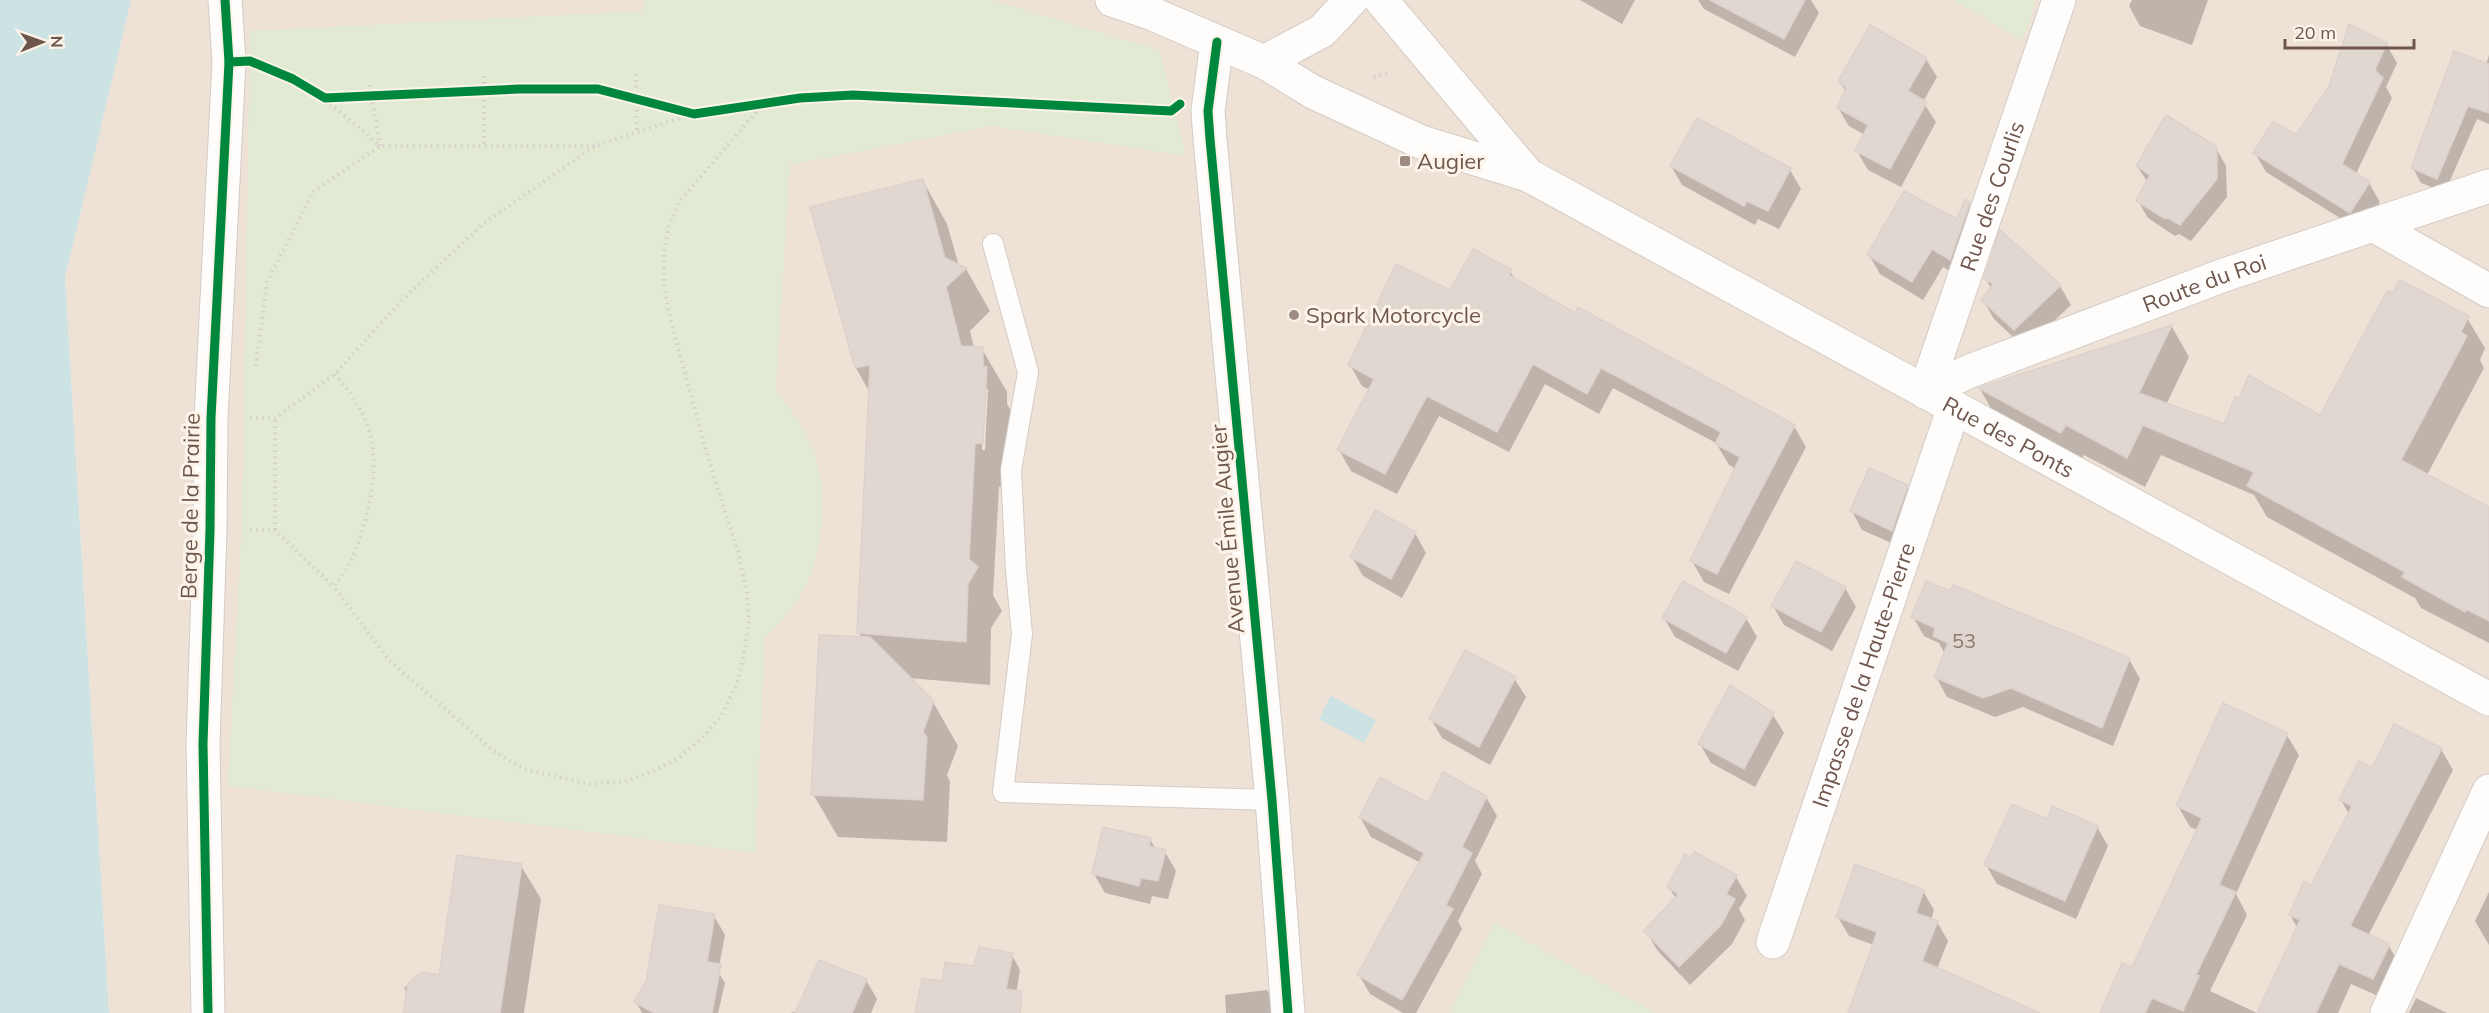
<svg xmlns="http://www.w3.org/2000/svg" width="2489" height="1013" viewBox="0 0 2489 1013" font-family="Mulish,sans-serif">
	<rect width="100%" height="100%" fill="#f5efe8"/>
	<path fill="#eee1d6" d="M131,0H2489V1013H109L65,278Z"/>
	<g fill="#e2ead4">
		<path d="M644,0H992L1159,50L1186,156L991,126L790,165L776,391C790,409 805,427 813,449C829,488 824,551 804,589C794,608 780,623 765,639L755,853L228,786L242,522L250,31L642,11Z"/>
		<path d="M1954,0H2036L2023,41Z"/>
		<path d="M1495,923L1655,1013H1450Z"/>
	</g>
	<g fill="#cce2e3">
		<path d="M0,0H131L65,278L109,1013H0Z"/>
		<path d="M1331,696L1376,720L1364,743L1319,719Z"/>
	</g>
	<g fill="#0003" fill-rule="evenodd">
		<path d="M1580,0H1635L1622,24Z"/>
		<path d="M1698,0H1811L1819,13L1795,57L1704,9Z"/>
		<path d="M2132,0H2208L2192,45L2140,26L2129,6Z"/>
		<path d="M2386,44L2397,63L2386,87L2392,98L2356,174L2369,183L2380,202L2361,231L2266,172L2255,153L2297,138Z"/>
		<path d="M2489,55V124L2477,119L2445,192L2421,183L2413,168L2486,65Z"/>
		<path d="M1926,59L1937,77L1923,102L1936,122L1901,187L1868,170L1857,151L1865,135L1849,126L1838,108L1846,92L1839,81Z"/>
		<path d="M2216,148L2226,166L2227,197L2191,241L2179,234L2175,236L2148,218L2138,201L2148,183L2137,166Z"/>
		<path d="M1671,166L1790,170L1801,189L1779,229L1758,219L1755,225L1682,185Z"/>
		<path d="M923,181L947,224L959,266L966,269L990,311L970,331L974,348L982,349L1007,392V404L1011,411L1007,485L999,487L993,595L1002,611L991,628L990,685L909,678L933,702L958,746L947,775L950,782L947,842L838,837L813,794L862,638L859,633L870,393L856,368L812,208ZM985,389H988L985,450H982Z"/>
		<path d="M1969,204L1980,223L1961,278L1943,267L1923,300L1880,274L1869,255L1957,222Z"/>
		<path d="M1510,271L1516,281L1575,315L1794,426L1806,447L1729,594L1704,582L1692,561L1736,469L1729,465L1716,443L1613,388L1599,414L1545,384L1509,452L1439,416L1397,494L1351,471L1339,450L1370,390L1362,386L1350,365L1450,292Z"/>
		<path d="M1985,278L2060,286L2071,305L2025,348L1994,319L1983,300L1991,288Z"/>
		<path d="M2467,318L2485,348L2480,360L2484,368L2427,475L2489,508V643L2421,608L2415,598L2267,517L2254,495L2161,455L2145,487L2084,455L2079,463L1997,419L1980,389L2172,327L2189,357L2166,405L2225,426L2321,417Z"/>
		<path d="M1907,486L1917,505L1903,548L1862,530L1852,511Z"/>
		<path d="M1375,512L1415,533L1426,553L1402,598L1363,576L1352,557Z"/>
		<path d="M1797,563L1845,588L1856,607L1832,651L1784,625L1773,606Z"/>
		<path d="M1913,617L2129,659L2140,679L2113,746L2023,707L1995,717L1947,697L1936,677L1945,654L1939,643L1924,636Z"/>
		<path d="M1664,618H1746L1757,637L1738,671L1675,637Z"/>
		<path d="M1514,678L1526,697L1490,765L1442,738L1431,719Z"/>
		<path d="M1730,687L1773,715L1784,733L1755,787L1711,763L1700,744Z"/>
		<path d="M2286,734L2299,755L2236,894L2247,915L2210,991L2257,1013H2102L2132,969L2198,830L2190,827L2178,806Z"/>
		<path d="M2441,749L2453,770L2368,936L2389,946L2401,967L2385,999L2351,984L2338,1013H2259L2298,929L2290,915L2312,887L2349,814L2341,800L2372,769Z"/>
		<path d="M1486,797L1497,816L1475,861L1482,874L1458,921L1462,929L1416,1013H1403L1370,994L1359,975L1421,863L1371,837L1360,817Z"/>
		<path d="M2047,821L2097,827L2108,846L2076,919L1997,884L1986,865Z"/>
		<path d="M1150,839L1156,850L1165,852L1176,871L1168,899L1152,896L1150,904L1105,893L1094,874Z"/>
		<path d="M521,866L541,899L524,1013H418L404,988L423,974L440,976Z"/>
		<path d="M1736,877L1747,896L1739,909L1745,920L1732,944L1690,985L1657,950L1646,931L1676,899L1669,887Z"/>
		<path d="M1923,891L1934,910L1931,920L1937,922L1948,941L1937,969L2036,1013H1849L1874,945L1849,936L1838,917Z"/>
		<path d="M2489,892V945L2475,921Z"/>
		<path d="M714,916L725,935L718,972L725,983L718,1013H642L636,1002Z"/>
		<path d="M1012,955L1020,970L1014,1007L995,1013H916L943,982Z"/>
		<path d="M866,980L877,999L871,1013H791Z"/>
		<path d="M1267,990L1277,1008V1013H1226L1225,995Z"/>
		<path d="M2416,998L2447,1013H2409Z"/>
	</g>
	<g fill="#e1d7d1" stroke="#ddd2cb" stroke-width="1.5">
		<path d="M1710,0H1805L1784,39Z"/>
		<path d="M2349,24L2387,43L2375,70L2383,78L2342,164L2370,182L2350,213L2253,153L2273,121L2296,135L2329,86Z"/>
		<path d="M1870,25L1927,58L1908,91L1927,102L1890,169L1855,151L1868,125L1837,108L1846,88L1838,81Z"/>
		<path d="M2454,51L2489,64V113L2468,106L2437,179L2411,168Z"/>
		<path d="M2166,115L2217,147V179L2180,225L2168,218L2165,219L2136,201L2150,175L2136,166Z"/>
		<path d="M1697,118L1791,168L1768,211L1747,201L1744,206L1670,166Z"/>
		<path d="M923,179L945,258L967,268L946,287L961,346L983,347V366L987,367L983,443L975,444L969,559L978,567L968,584L966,642L857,633L870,365L855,368L810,207Z"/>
		<path d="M1904,191L1957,219L1965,199L1970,203L1950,260L1932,249L1912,282L1867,255Z"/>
		<path d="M2000,230L2061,285L2014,330L1981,300L1993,284L1984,279Z"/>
		<path d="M1473,249L1511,269L1509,275L1575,313L1578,307L1795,425L1717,574L1690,561L1740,457L1715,444L1721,432L1601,368L1587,394L1533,364L1497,432L1427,396L1385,474L1337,450L1374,379L1348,365L1396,264L1450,290Z"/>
		<path d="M2400,280L2469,316L2461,332L2467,336L2401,460L2489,507V621L2466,609L2465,612L2402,577L2405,572L2247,486L2254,472L2143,425L2127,458L2066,425L2061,433L1978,388L2172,325L2139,393L2224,424L2235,397L2239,398L2249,375L2320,415L2387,291L2393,292Z"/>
		<path d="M1869,468L1908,485L1892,531L1850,511Z"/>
		<path d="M1375,510L1416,532L1391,579L1350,557Z"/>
		<path d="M1796,561L1846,587L1821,632L1771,606Z"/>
		<path d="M1683,581L1747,617L1726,653L1662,618Z"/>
		<path d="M1926,581L1950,591L1953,585L2130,658L2102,728L2011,688L1983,698L1934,677L1948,643L1933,636L1935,628L1911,617Z"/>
		<path d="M819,635L870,637L934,701L923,732L927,737L923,800L811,795Z"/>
		<path d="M1465,650L1516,677L1479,747L1429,719Z"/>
		<path d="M1730,685L1774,713L1744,769L1698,744Z"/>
		<path d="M2223,703L2288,733L2219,885L2236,892L2196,975L2199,976L2183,1011L2152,998L2145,1013H2100L2122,963L2132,967L2202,818L2176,806Z"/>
		<path d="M2394,724L2442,748L2350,926L2390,944L2373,979L2339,964L2316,1013H2257L2300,920L2289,915L2304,881L2311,885L2352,806L2339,800L2359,761L2372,767Z"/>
		<path d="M1443,772L1487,796L1462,847L1472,853L1446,905L1453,909L1402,1000L1357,975L1424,853L1359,817L1380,777L1428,803Z"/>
		<path d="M2012,804L2047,819L2052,806L2098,826L2065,901L1984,865Z"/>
		<path d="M1103,827L1151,838L1149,846L1166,850L1158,881L1141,878L1139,886L1092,874Z"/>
		<path d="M1695,852L1737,875L1726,894L1735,899L1721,925L1679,967L1644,931L1678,894L1667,887L1685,854L1690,858Z"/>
		<path d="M457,855L522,864L500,1013H403L408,983L422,972L439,975Z"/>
		<path d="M1855,864L1924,890L1916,913L1938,921L1922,961L2040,1013H1848L1877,932L1836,917Z"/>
		<path d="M659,905L715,914L707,962L721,964L712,1013H654L634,1002L646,982Z"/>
		<path d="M979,947L1013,953L1006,989L1022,991L1020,1013H915L922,978L942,981L945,962L974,966Z"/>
		<path d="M819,960L867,979L852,1013H795Z"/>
	</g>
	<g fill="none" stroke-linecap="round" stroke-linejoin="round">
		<g stroke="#d3ccc7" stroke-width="22">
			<path id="service" d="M993,244L1028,372L1011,470L1016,570L1022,634L1003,792L1272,800"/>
		</g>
		<g stroke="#d3ccc7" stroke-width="35">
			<g id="minor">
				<path d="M1217,42L1208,111L1210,139L1272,800L1288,1013"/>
				<path d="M2373,225L2489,291"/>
				<path id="s1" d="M1925,392L1970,371L2224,275L2489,186"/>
				<path id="s2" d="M1925,392L2059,0"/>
				<path id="s3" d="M1773,942L1954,407"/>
				<path d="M208,1013L203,744L210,530L211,418L229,62L225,0"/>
				<path d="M2387,1013L2489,791"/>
			</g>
		</g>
		<g stroke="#d4ccc5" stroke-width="35">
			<g id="secondary">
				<path id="s4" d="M1112,0L1153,14L1264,62L1313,92L1421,142L1528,175L2489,699"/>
				<path d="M1381,0L1528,175"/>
				<path d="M1264,62L1322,31L1351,0"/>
			</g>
		</g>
		<g stroke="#d6ceca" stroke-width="4" stroke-dasharray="1.5 4.5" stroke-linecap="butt">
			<path d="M268,68C316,89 341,112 380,146"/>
			<path d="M636,74L637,132"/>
			<path d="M484,76V148"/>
			<path d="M1374,77L1390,72"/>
			<path d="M370,85L380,146"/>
			<path d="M325,98L519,89H598L693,114"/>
			<path d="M256,366L267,282L313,192L380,146H595"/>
			<path d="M335,374C348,389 359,405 367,424C382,464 369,518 353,556C349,567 340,577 334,587L389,660L495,752L524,769L588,784L626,781L656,770L680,757L704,736L721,716L737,684L744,655L749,622L747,594L739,555L706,451L669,313L664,284V252L669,226L679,202L763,104"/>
			<path d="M250,418H275L335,374L403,299L484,223L595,146L637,132L694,114L800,98L853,95L1169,111"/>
			<path d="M250,530H275L334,587"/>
			<path d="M275,530V418"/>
		</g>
		<use href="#service" stroke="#fefdfc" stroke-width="20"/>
		<use href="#minor" stroke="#fefdfc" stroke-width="33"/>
		<use href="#secondary" stroke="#fefdfc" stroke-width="33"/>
		<g stroke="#fdf4e9" stroke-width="13">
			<g id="cycleway">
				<path d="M1217,42L1208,111L1210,139L1272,800L1288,1013"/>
				<path d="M229,62L250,61L293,79L325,98L519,89H598L694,114L800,98L853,95L1171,111L1180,104"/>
				<path d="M208,1013L203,744L210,530L211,418L229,62L225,0"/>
			</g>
		</g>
		<use href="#cycleway" stroke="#00873e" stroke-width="9"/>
	</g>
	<g fill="#9e8c83" stroke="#fdf4e9" stroke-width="2">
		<rect x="1399" y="155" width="12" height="12" rx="3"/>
		<circle cx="1294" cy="315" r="6"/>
	</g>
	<g text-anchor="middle" stroke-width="6" stroke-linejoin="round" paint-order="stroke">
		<g font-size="20" fill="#8d786f">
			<text x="1964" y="648">53</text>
		</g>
		<g font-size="22" fill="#6f564c" stroke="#fdf4e9" text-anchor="start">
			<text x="1417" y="169">Augier</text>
			<text x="1306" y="323">Spark Motorcycle</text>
		</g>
		<g font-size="22" fill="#6f564c" stroke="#fdf4e9">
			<text dy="8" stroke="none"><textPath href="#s2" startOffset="207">Rue des Courlis</textPath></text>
			<text dy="8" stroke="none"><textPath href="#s1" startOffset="300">Route du Roi</textPath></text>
			<text dy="8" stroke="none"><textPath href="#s4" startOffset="1000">Rue des Ponts</textPath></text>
			<text transform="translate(190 506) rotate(-89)" y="8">Berge de la Prairie</text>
			<text transform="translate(1227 529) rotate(-95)" y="8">Avenue Émile Augier</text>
			<text dy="8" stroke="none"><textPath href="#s3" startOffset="282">Impasse de la Haute-Pierre</textPath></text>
		</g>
	</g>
	<g transform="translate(42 42) rotate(89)" stroke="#fdf4e9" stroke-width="4.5" paint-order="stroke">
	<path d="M0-4.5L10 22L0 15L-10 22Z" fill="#6f564c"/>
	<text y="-9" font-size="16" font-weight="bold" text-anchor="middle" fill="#6f564c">N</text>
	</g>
	<path d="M2285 39v9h129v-9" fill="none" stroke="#6f564c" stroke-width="3"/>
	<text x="2294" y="39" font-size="18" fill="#6f564c" stroke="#fdf4e9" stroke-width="4.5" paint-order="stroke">20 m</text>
</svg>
